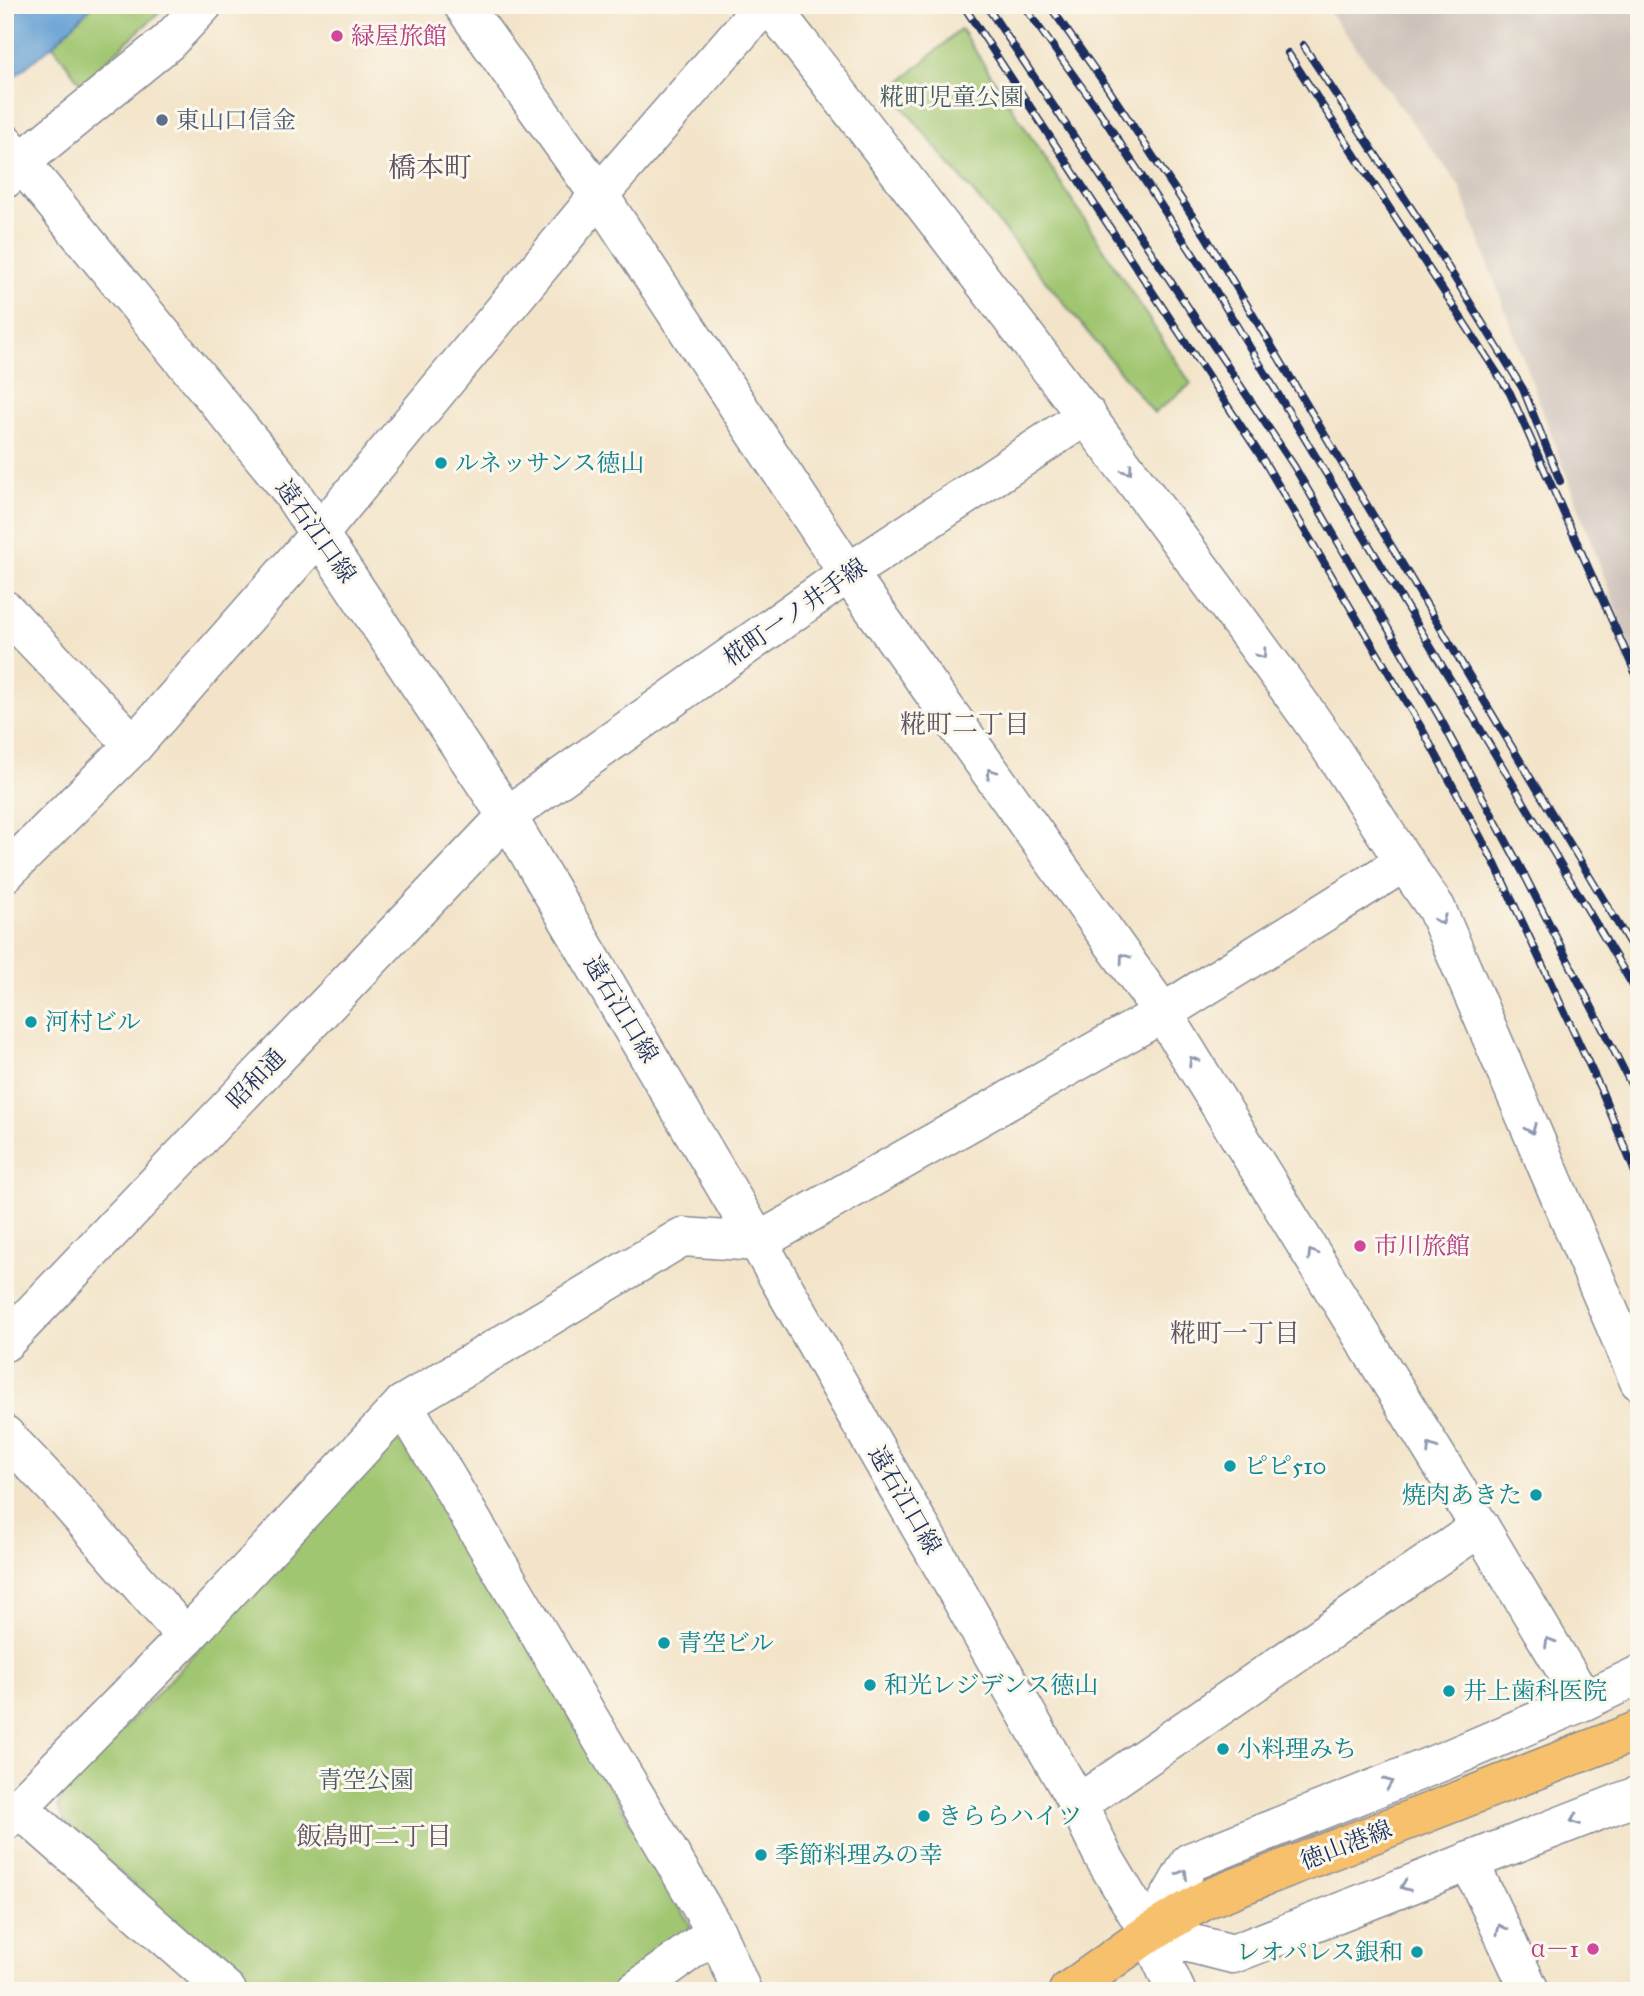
<svg xmlns="http://www.w3.org/2000/svg" width="1644" height="1996" viewBox="0 0 1644 1996" font-family="'IM FELL Great Primer','Noto Serif JP',serif">
	<rect width="100%" height="100%" fill="#fbf7ec"/>
	<filter id="ink" filterUnits="userSpaceOnUse"><feTurbulence type="fractalNoise" baseFrequency=".0143" numOctaves="2"/><feDisplacementMap in="SourceGraphic" scale="14" xChannelSelector="R" yChannelSelector="G"/><feConvolveMatrix kernelMatrix="1 2 1 2 8 2 1 2 1" color-interpolation-filters="sRGB"/></filter>
	<filter id="wash" filterUnits="userSpaceOnUse"><feTurbulence type="fractalNoise" baseFrequency=".00686" numOctaves="4" result="noise"/><feDisplacementMap in="SourceGraphic" scale="28" xChannelSelector="R" yChannelSelector="G"/><feGaussianBlur stdDeviation="1.57" result="paint"/><feColorMatrix in="noise" values="0 0 0 0 0 0 0 0 0 0 0 0 0 0 0 0 0 1.4 0 .05"/><feComposite in="paint" operator="in"/></filter>
	<g filter="url(#wash)">
		<rect width="100%" height="100%" fill="#f3e4c9"/>
		<path fill="#cdc2b9" d="M1324,5H1639V671L1459,185Z"/>
		<g fill="#a1c671" stroke="#5e7a68" stroke-width="2">
			<path d="M93,5H167L95,71L83,87L53,45Z"/>
			<path d="M961,29L1191,384L1154,413L890,91Z"/>
			<path d="M402,1441L413,1448L691,1926L681,1941L613,1991H248L65,1822L58,1807L62,1794L392,1444Z"/>
		</g>
		<path fill="#629fd3" stroke="#3e6798" stroke-width="2" d="M5,5H93L53,45L5,84Z"/>
	</g>
	<g filter="url(#ink)">
		<g fill="none" stroke-linecap="round" stroke-linejoin="round">
			<g stroke="#878a94" stroke-width="41">
				<g id="minor">
					<path d="M463,5L599,195L848,573L1163,1013L1480,1527L1584,1701"/>
					<path d="M770,5C951,239 1132,472 1305,711C1351,775 1390,844 1436,908L1639,1381"/>
					<path d="M5,143L287,486L507,816L758,1242L1078,1804L1103,1856L1149,1933L1176,1991"/>
					<path d="M5,179L22,161L168,42L203,5"/>
					<path d="M5,610L134,745"/>
					<path d="M5,873L134,745L319,534L599,195L764,5"/>
					<path d="M5,1342L507,816L848,573L1087,415"/>
					<path d="M403,1404L716,1932L742,1991"/>
					<path d="M5,1435L60,1493L186,1637"/>
					<path d="M1078,1804L1480,1527"/>
					<path d="M19,1808L227,1991"/>
					<path d="M5,1821L186,1637L403,1404L682,1237L758,1242L1163,1013L1403,863"/>
					<path d="M1469,1861L1530,1991"/>
					<path d="M1149,1933L1190,1862L1446,1760L1584,1701L1639,1675"/>
					<path d="M1149,1933L1233,1954L1639,1795"/>
					<path d="M635,1991L716,1932"/>
				</g>
			</g>
			<g stroke="#878a94" stroke-width="41">
				<path id="major" d="M1068,1991L1149,1933L1207,1899L1639,1730"/>
			</g>
			<use href="#minor" stroke="#fff" stroke-width="38"/>
			<use href="#major" stroke="#f7c06c" stroke-width="38"/>
			<g stroke="#1b2f5e" stroke-width="8">
				<g id="rail">
					<path d="M963,5L1264,461L1422,729L1495,864L1602,1092L1639,1182"/>
					<path d="M986,5L1294,466L1440,718L1526,878L1639,1100"/>
					<path d="M1023,5L1099,111L1200,265L1473,717L1639,996"/>
					<path d="M1049,5L1107,87L1205,235L1639,959"/>
					<path d="M1303,45L1419,220L1523,389L1560,481"/>
					<path d="M1288,53L1510,393L1639,681"/>
				</g>
			</g>
			<use href="#rail" stroke="#fbf7ec" stroke-width="5" stroke-dasharray="16" stroke-linecap="butt"/>
		</g>
		<defs><path id="oneway-chevron" d="M-2-3.5L2.5 0L-2 3.5" fill="none" stroke-width="1.6" stroke-linecap="round" stroke-linejoin="round" transform="scale(1.75)"/></defs>
		<g stroke="#8d97ae">
			<use href="#oneway-chevron" transform="translate(1128 470) rotate(54)"/>
			<use href="#oneway-chevron" transform="translate(1262 654) rotate(54)"/>
			<use href="#oneway-chevron" transform="translate(991 773) rotate(-126)"/>
			<use href="#oneway-chevron" transform="translate(1441 920) rotate(67)"/>
			<use href="#oneway-chevron" transform="translate(1124 958) rotate(-126)"/>
			<use href="#oneway-chevron" transform="translate(1193 1061) rotate(-122)"/>
			<use href="#oneway-chevron" transform="translate(1531 1129) rotate(67)"/>
			<use href="#oneway-chevron" transform="translate(1312 1254) rotate(-122)"/>
			<use href="#oneway-chevron" transform="translate(1431 1448) rotate(-122)"/>
			<use href="#oneway-chevron" transform="translate(1549 1642) rotate(-121)"/>
			<use href="#oneway-chevron" transform="translate(1388 1783) rotate(-22)"/>
			<use href="#oneway-chevron" transform="translate(1575 1820) rotate(159)"/>
			<use href="#oneway-chevron" transform="translate(1183 1874) rotate(-60)"/>
			<use href="#oneway-chevron" transform="translate(1405 1886) rotate(158)"/>
			<use href="#oneway-chevron" transform="translate(1501 1929) rotate(-115)"/>
		</g>
	</g>
	<g fill="#d1479c" stroke="#fbf7ec" stroke-width="2.5">
		<circle cx="337" cy="36" r="7"/>
		<circle cx="1360" cy="1246" r="7"/>
		<circle cx="1593" cy="1949" r="7"/>
	</g>
	<circle fill="#5c6f8a" stroke="#fbf7ec" stroke-width="2.5" cx="162" cy="120" r="7"/>
	<g fill="#0f9aa8" stroke="#fbf7ec" stroke-width="2.5">
		<circle cx="441" cy="463" r="7"/>
		<circle cx="31" cy="1022" r="7"/>
		<circle cx="1230" cy="1466" r="7"/>
		<circle cx="1536" cy="1495" r="7"/>
		<circle cx="664" cy="1643" r="7"/>
		<circle cx="870" cy="1685" r="7"/>
		<circle cx="1449" cy="1691" r="7"/>
		<circle cx="1223" cy="1749" r="7"/>
		<circle cx="924" cy="1816" r="7"/>
		<circle cx="761" cy="1855" r="7"/>
		<circle cx="1417" cy="1952" r="7"/>
	</g>
	<g text-anchor="middle" stroke-width="6" stroke-linejoin="round" paint-order="stroke">
		<g font-size="24" fill="#b23c85" stroke="#fbf7ec" text-anchor="start">
			<text x="351" y="44">緑屋旅館</text>
			<text x="1374" y="1254">市川旅館</text>
			<text x="1579" y="1957" text-anchor="end">α－1</text>
		</g>
		<g font-size="24" fill="#435c64" stroke="#fbf7ec">
			<text x="952" y="105">糀町児童公園</text>
			<text x="366" y="1788">青空公園</text>
		</g>
		<g font-size="24" fill="#4e5e75" stroke="#fbf7ec" text-anchor="start">
			<text x="176" y="128">東山口信金</text>
		</g>
		<g font-size="24" fill="#0d838f" stroke="#fbf7ec" text-anchor="start">
			<text x="455" y="471">ルネッサンス徳山</text>
			<text x="45" y="1030">河村ビル</text>
			<text x="1244" y="1474">ピピ510</text>
			<text x="1522" y="1503" text-anchor="end">焼肉あきた</text>
			<text x="678" y="1651">青空ビル</text>
			<text x="884" y="1693">和光レジデンス徳山</text>
			<text x="1463" y="1699">井上歯科医院</text>
			<text x="1237" y="1757">小料理みち</text>
			<text x="938" y="1824">きららハイツ</text>
			<text x="775" y="1863">季節料理みの幸</text>
			<text x="1403" y="1960" text-anchor="end">レオパレス銀和</text>
		</g>
		<g font-size="24" fill="#1b2f5e" stroke="#fbf7ec">
			<text transform="translate(316 531) rotate(55)" y="8">遠石江口線</text>
			<text transform="translate(795 612) rotate(-35)" y="8">椛町一ノ井手線</text>
			<text transform="translate(621 1009) rotate(59)" y="8">遠石江口線</text>
			<text transform="translate(256 1079) rotate(-46)" y="8">昭和通</text>
			<text transform="translate(905 1500) rotate(60)" y="8">遠石江口線</text>
			<text transform="translate(1346 1845) rotate(-21)" y="8">徳山港線</text>
		</g>
		<g font-size="26" fill="#5f5463" stroke="#fbf7ec">
			<text x="965" y="733">糀町二丁目</text>
			<text x="1235" y="1342">糀町一丁目</text>
			<text x="374" y="1845">飯島町二丁目</text>
		</g>
		<g font-size="28" fill="#5f5463" stroke="#fbf7ec">
			<text x="430" y="177">橋本町</text>
		</g>
	</g>
	<rect width="1644" height="1996" fill="none" stroke="#fbf7ec" stroke-width="28"/>
</svg>
